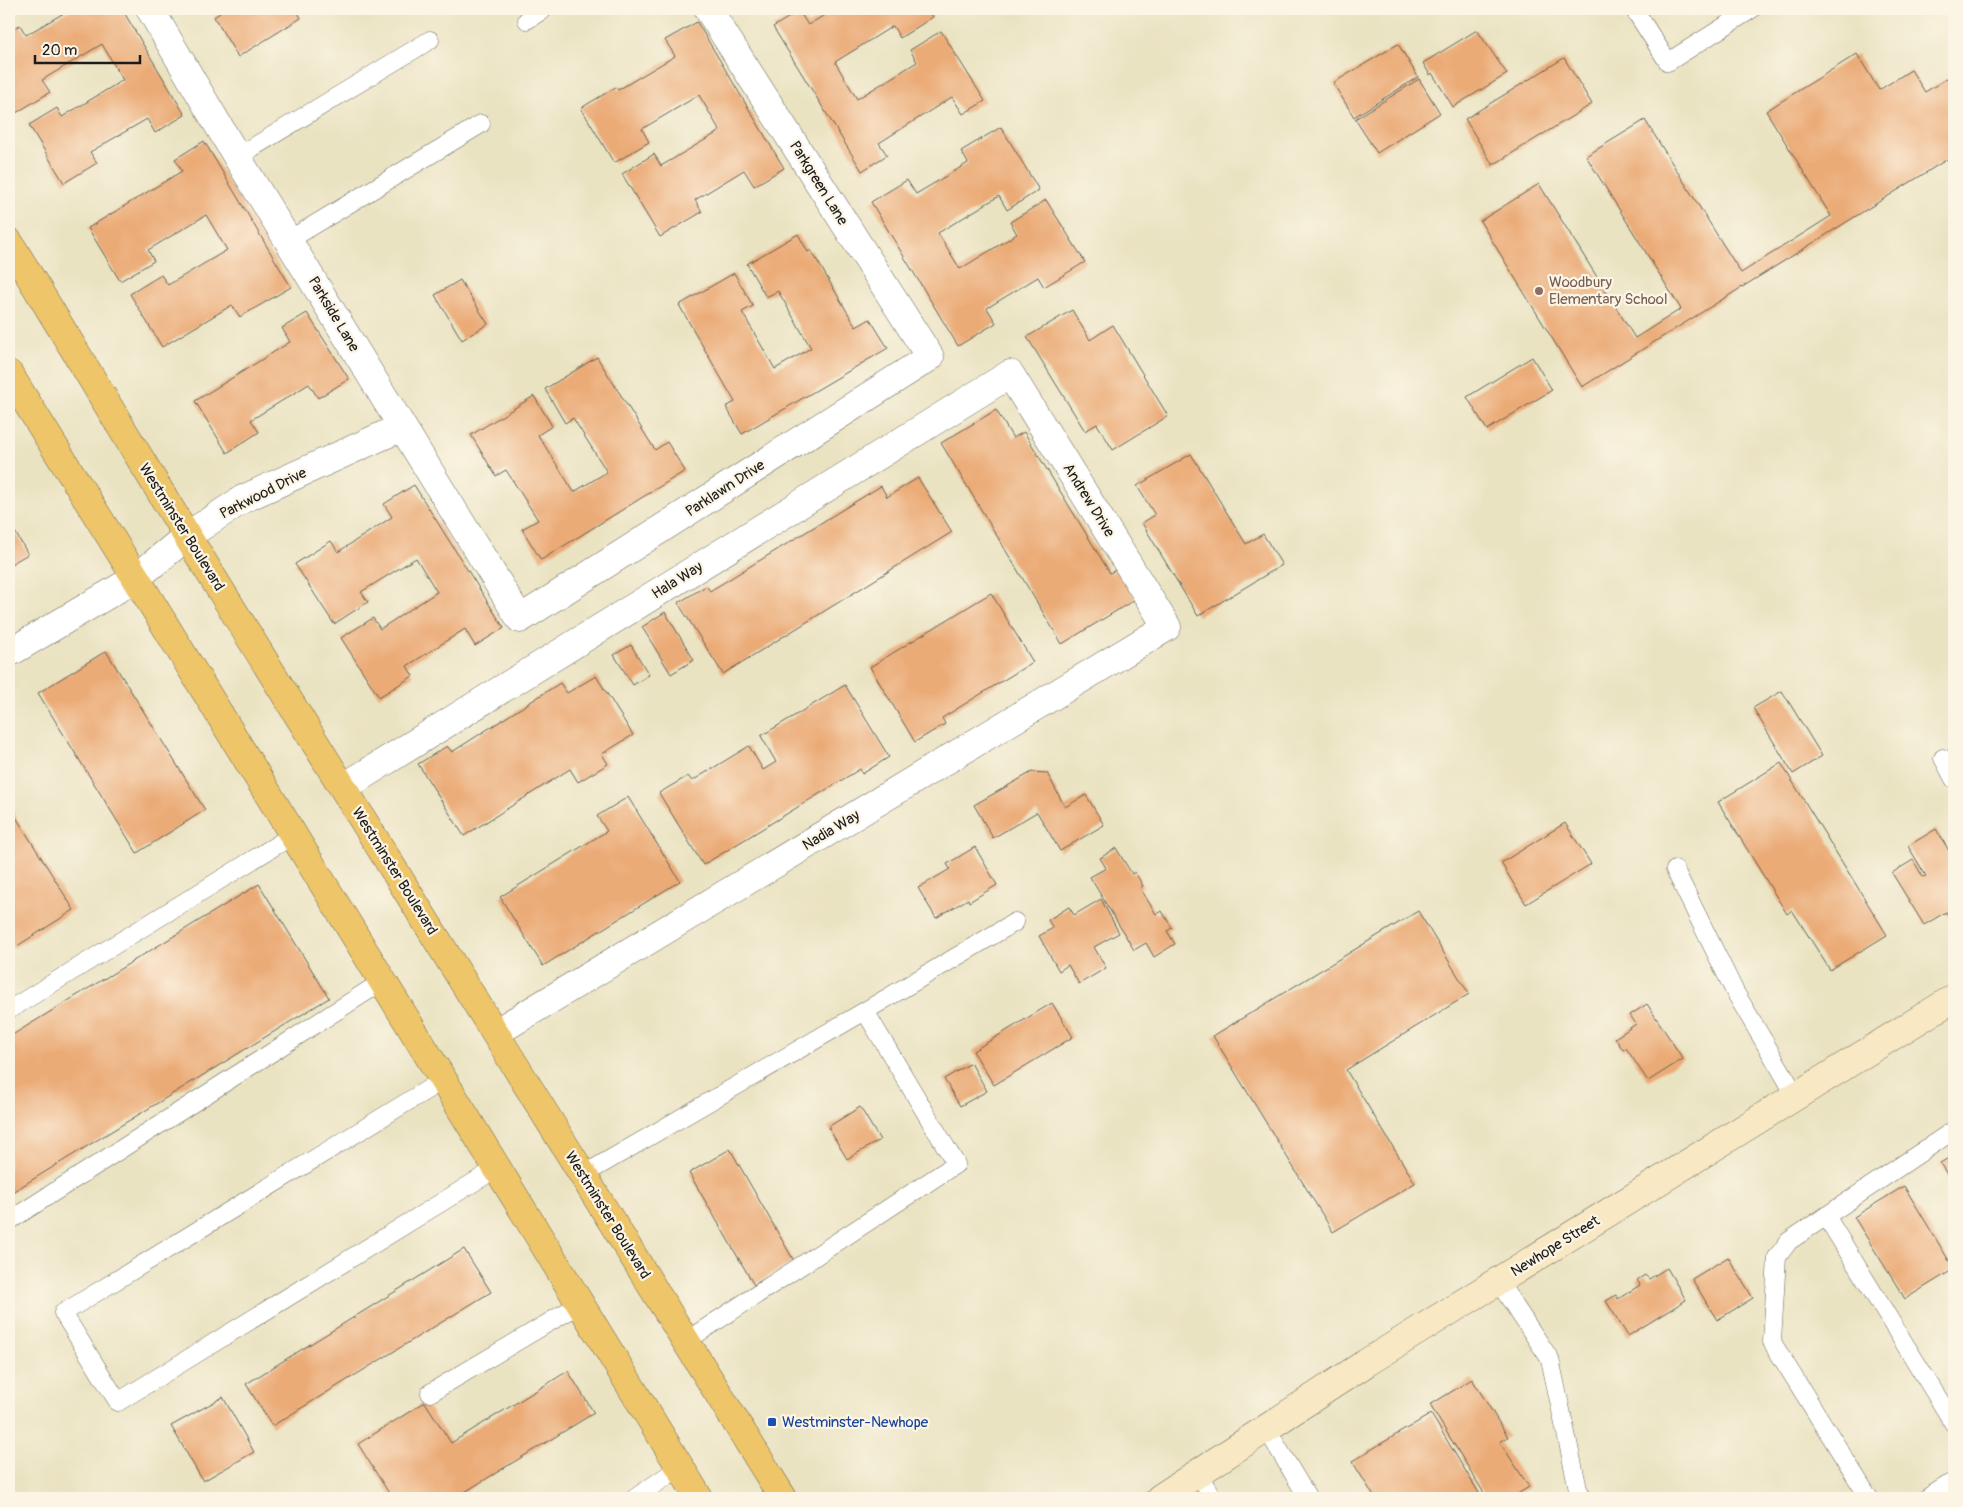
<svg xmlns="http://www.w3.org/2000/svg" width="1963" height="1507" viewBox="0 0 1963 1507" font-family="Pangolin,sans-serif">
	<rect width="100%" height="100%" fill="#fcf5e5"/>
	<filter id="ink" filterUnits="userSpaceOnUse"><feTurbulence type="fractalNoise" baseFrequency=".02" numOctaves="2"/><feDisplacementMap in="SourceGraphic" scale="10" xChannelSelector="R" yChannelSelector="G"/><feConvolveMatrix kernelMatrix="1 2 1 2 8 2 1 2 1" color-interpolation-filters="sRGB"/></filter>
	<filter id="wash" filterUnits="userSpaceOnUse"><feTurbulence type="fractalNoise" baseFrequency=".0096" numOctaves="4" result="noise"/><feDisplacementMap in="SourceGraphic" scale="20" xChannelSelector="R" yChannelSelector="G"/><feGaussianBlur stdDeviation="1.12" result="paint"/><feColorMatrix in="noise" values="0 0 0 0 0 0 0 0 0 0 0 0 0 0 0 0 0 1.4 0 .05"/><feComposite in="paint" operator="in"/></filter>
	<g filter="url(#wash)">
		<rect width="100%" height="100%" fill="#eae3c2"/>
		<g id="blocks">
			<g fill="#ebab77">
				<path d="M71,9H122L185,115L155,133L147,119L90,152L97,163L64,183L29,125L57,108L62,117L123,80L102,44L42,80L50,92L16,113L9,100V31L20,25L26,35Z"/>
				<path d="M217,9H296L301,18L238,57L214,17L220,13Z"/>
				<path d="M835,9H928L933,17L900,38L893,26L835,62L857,99L917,62L910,50L941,31L985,101L963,114L952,97L879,143L887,155L862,171L773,27L799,11L808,25Z"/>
				<path d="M697,22L784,168L754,186L744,170L695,200L702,212L660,237L622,174L654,154L661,166L720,131L699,95L642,129L649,142L614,163L581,108L616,87L618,90L675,56L665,40Z"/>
				<path d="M1477,30L1507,74L1453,107L1432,73L1430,75L1423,63Z"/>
				<path d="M1398,44L1418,77L1354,117L1333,83Z"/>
				<path d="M1857,54L1879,90L1911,70L1925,92L1954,74V155L1582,387L1480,221L1539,184L1635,338L1681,309L1586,156L1645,120L1741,273L1831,216L1766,111Z"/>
				<path d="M1564,58L1592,104L1493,165L1465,119Z"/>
				<path d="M1419,79L1440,113L1377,153L1355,119Z"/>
				<path d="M1001,127L1039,190L1007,210L999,196L938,233L960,269L1017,234L1010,222L1046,200L1085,262L1044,287L1038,277L987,308L996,323L958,346L871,202L907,180L916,194L968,163L961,151Z"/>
				<path d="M204,141L291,287L240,317L232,305L162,347L130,294L161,275L168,285L227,250L206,215L148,250L154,261L120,281L88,228L182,171L175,159Z"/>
				<path d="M798,234L808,252L811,250L856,327L870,319L888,348L742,434L726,407L735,402L679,305L734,273L753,306L742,312L775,369L811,348L778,291L766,297L747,264Z"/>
				<path d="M460,280L488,324L462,340L435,295Z"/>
				<path d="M1072,310L1090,340L1113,325L1168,416L1113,450L1097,424L1085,431L1027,337Z"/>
				<path d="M307,313L349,379L318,398L309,384L251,420L259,432L227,453L195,401L290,342L282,328Z"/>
				<path d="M597,357L655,450L667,442L685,471L541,560L522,529L538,520L506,470L496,476L471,435L534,396L552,426L538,435L574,492L607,472L573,418L565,423L545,389Z"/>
				<path d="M1532,357L1552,390L1487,430L1467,397Z"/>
				<path d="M996,410L1013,438L1024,432L1110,573L1117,569L1136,599L1062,644L941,443Z"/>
				<path d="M1191,454L1246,544L1263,534L1282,565L1198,616L1142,523L1155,515L1137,486Z"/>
				<path d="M918,478L952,532L723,674L678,603L706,586L710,591L881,486L887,497Z"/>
				<path d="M414,485L504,628L475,646L465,629L407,666L413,676L379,697L341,638L373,618L380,629L437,592L416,558L361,592L368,602L334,624L295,564L331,541L338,552L392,517L384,504Z"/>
				<path d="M9,522L28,554L9,565Z"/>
				<path d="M991,593L1033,662L942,718L945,724L915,742L870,667Z"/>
				<path d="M665,612L694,660L671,674L642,627Z"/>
				<path d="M631,645L649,675L633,685L614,655Z"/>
				<path d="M106,651L205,810L137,853L38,693Z"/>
				<path d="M596,676L633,735L602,754L608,764L578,782L570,769L464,836L418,764L447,746L452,752L560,683L567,693Z"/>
				<path d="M845,685L889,757L862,774L860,769L703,865L659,793L688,776L692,781L749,746L763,770L776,762L761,736Z"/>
				<path d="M1782,691L1822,756L1793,774L1753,708Z"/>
				<path d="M1781,763L1887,935L1830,970L1792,910L1787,914L1718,802Z"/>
				<path d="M1032,772L1047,773L1065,807L1086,795L1104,825L1060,851L1037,812L993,838L974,805Z"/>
				<path d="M628,797L680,881L543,966L500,897L607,831L597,816Z"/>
				<path d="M9,806L74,910L14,948L9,940Z"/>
				<path d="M1565,823L1591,864L1526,904L1501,863Z"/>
				<path d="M1936,829L1954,859V919L1951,921L1946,912L1924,925L1892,873L1913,860L1923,877L1926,876L1908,846Z"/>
				<path d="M975,847L997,885L969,902L968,899L936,918L918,888L950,869L947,864Z"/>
				<path d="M1116,848L1132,874L1135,872L1143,886L1140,888L1156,914L1162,911L1172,928L1167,931L1175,944L1154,957L1146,943L1134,950L1090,877L1106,868L1100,858Z"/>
				<path d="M259,884L329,998L9,1194V1037Z"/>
				<path d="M1101,899L1119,933L1094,947L1106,968L1079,984L1068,965L1059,971L1039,936L1053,928L1048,920L1069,907L1074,915Z"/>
				<path d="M1418,911L1469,994L1346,1070L1415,1183L1333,1232L1213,1036Z"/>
				<path d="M1052,1003L1073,1037L994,1085L973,1051Z"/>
				<path d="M1647,1004L1683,1059L1648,1081L1626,1048L1623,1050L1615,1038L1636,1024L1630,1015Z"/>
				<path d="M971,1063L987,1091L960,1106L944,1079Z"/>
				<path d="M860,1107L880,1140L847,1159L828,1127Z"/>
				<path d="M730,1149L794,1261L754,1285L689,1173Z"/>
				<path d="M1954,1155V1186L1940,1163Z"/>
				<path d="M1904,1186L1954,1269L1905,1299L1854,1217Z"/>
				<path d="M464,1249L491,1292L272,1426L246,1384Z"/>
				<path d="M1728,1257L1753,1298L1717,1320L1692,1279Z"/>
				<path d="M1667,1268L1686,1300L1628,1336L1606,1301L1616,1295L1618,1299L1640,1285L1637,1280L1645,1275L1649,1279Z"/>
				<path d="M568,1371L594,1413L455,1498H392L358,1444L425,1402L451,1443Z"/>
				<path d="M1472,1379L1508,1437L1500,1442L1529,1487L1511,1498H1487L1430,1405Z"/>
				<path d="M223,1397L254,1452L203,1481L171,1426Z"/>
				<path d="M1431,1414L1482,1498H1375L1352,1461Z"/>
			</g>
		</g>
	</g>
	<g filter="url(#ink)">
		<use href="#blocks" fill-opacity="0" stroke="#646256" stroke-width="1"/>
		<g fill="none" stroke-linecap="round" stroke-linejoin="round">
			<g stroke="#646256" stroke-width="19">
				<g id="lane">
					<path d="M1634,9L1668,62L1752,9"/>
					<path d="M527,20L544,9"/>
					<path d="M237,157L430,40"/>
					<path d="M289,240L481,124"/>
					<path d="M1943,758L1954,779"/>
					<path d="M1675,870L1735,992L1796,1096"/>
					<path d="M9,1010L293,835"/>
					<path d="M865,1011L1015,922"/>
					<path d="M443,1080L63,1313L118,1402L497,1168"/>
					<path d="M583,1175L865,1011L956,1164L686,1341"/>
					<path d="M1826,1216L1954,1424"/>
					<path d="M9,1221L383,981"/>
					<path d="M1498,1281L1550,1359L1578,1489L1583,1498"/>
					<path d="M430,1393L580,1304"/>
					<path d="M1266,1428L1308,1498"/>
					<path d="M1197,1473L1213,1498"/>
					<path d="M635,1498L680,1467"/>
					<path d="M1869,1498L1772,1342L1777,1257L1789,1241L1954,1130"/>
					<path d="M1927,1498L1954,1481"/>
				</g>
			</g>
			<g stroke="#646256" stroke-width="29">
				<g id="street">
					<path d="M150,9L237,157L520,619L930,357L708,9"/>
					<path d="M9,653L136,578L187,536L243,499L402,427"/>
					<path d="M344,787L1010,374L1167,627L495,1033"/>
				</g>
			</g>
			<g stroke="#646256" stroke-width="29">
				<path id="secondary" d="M1160,1498L1366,1363L1954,998"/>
			</g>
			<g stroke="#646256" stroke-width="29">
				<g id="primary">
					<path d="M9,242L187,536L783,1498"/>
					<path d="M9,374L136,578L699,1498"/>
				</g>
			</g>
			<use href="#lane" stroke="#fff" stroke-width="18"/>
			<use href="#street" stroke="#fff" stroke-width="28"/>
			<use href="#secondary" stroke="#f8e8c3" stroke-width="28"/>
			<use href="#primary" stroke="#eec569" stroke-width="28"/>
		</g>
	</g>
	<circle fill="#8d6e63" stroke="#fcf5e5" stroke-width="2" cx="1539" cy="291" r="5"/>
	<rect fill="#1a4fb4" stroke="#fcf5e5" stroke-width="2" x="767" y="1417" width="10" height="10" rx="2.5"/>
	<g text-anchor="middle" stroke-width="4.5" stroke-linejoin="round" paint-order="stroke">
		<g font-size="15" fill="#1c1c1c" stroke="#fcf5e5">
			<text transform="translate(819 183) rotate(58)" y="5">Parkgreen Lane</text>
			<text transform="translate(334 314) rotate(59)" y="5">Parkside Lane</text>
			<text transform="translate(725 488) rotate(-33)" y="5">Parklawn Drive</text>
			<text transform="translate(263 493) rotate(-27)" y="5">Parkwood Drive</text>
			<text transform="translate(1089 500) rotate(58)" y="5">Andrew Drive</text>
			<text transform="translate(182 527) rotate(58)" y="5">Westminster Boulevard</text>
			<text transform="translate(677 580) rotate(-32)" y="5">Hala Way</text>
			<text transform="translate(831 830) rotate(-31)" y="5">Nadia Way</text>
			<text transform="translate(395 871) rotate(58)" y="5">Westminster Boulevard</text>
			<text transform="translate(608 1215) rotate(58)" y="5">Westminster Boulevard</text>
			<text transform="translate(1555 1246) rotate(-32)" y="5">Newhope Street</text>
		</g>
		<g font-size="15" fill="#785e54" stroke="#fcf5e5" text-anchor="start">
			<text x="1549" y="287">Woodbury<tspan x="1549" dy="17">Elementary School</tspan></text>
		</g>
		<g font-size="15" fill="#164399" stroke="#fcf5e5" text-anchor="start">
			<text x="782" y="1427">Westminster-Newhope</text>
		</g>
	</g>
	<rect width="1963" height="1507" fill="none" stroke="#fcf5e5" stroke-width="30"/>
	<path d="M35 55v8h105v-8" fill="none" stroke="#1c1c1c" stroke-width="2.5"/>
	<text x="42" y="55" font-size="15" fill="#1c1c1c" stroke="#fcf5e5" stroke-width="4" paint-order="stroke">20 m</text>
</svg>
